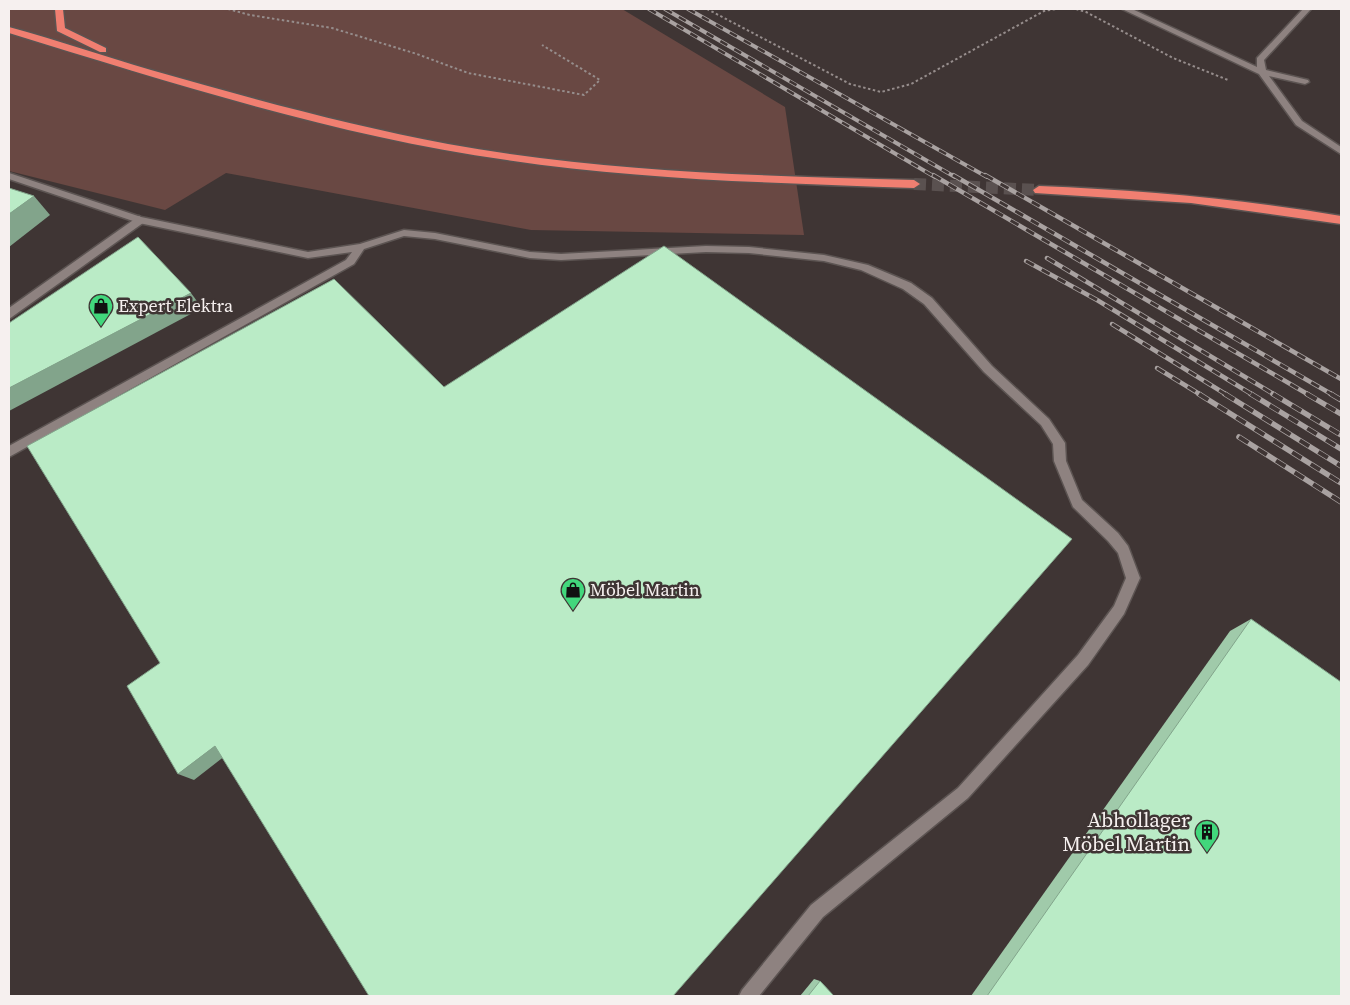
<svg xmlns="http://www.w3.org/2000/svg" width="1350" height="1005" viewBox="0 0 1350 1005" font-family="'Source Serif 4',serif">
	<rect width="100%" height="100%" fill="#3f3534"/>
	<path fill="#694843" d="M9,9H622L785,107L804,235L531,230L226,173L165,210L9,171Z"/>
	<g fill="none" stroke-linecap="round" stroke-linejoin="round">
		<path stroke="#5a5150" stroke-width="12" stroke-dasharray="12 6" stroke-linecap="butt" d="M914,184L1039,190"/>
		<g stroke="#5c5452" stroke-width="3">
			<g id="lane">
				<path d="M1122,9H1132L1257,67V58L1303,9H1311L1264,60L1266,70L1308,80L1309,82L1305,84L1269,76L1302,121L1341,147V154L1296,125L1259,74Z"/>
				<path d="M9,173L141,217L308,252L360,244L404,230L435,233L530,252L561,254L706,246L749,247L824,255L868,265L911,283L932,298L992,366L1049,419L1065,443L1066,461L1082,500L1118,533L1128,546L1140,578L1124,614L1088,665L968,798L823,917L759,996H739L742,990L811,905L958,788L1078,655L1114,606L1126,578L1118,553L1108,541L1073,507L1054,461L1053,444L1041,425L984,372L924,304L903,289L861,270L824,261L749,253L706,252L561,260L530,258L435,239L404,236L364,249L354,264L9,457V446L346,260L352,252L308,258L139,223L9,179Z"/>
			</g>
		</g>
		<g stroke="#5c5452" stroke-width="3">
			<path id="street" d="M139,216L145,220L143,223L9,319V308Z"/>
		</g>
		<g stroke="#5c5452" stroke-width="3">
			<g id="highway">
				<path d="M55,9H63L65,28L106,48V52H100L57,31Z"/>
				<path d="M9,27C57,40 104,56 151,70C249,98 348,125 448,144C602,172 758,176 914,180L920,184L914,188C778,183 642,180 507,160C337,136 172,83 9,33Z"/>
				<path d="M1039,186C1141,190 1241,199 1341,216V224L1191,203L1035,193L1033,190Z"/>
			</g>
		</g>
		<g stroke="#968d8c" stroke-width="2" stroke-dasharray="2.5 2.5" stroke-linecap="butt">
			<path d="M228,9L250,15L332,28L417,54L468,73L584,95L600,80L542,45"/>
			<path d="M707,9L850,84L881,92L911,84L1044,11L1056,9"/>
			<path d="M1076,9L1086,12L1173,58L1228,80"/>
		</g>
		<use href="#lane" fill="#8e8280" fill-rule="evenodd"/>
		<use href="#street" fill="#8e8280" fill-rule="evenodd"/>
		<use href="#highway" fill="#f07f71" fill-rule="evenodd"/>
		<g stroke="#a9a2a1" stroke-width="4">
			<g id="rail-far2">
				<path d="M649,9L935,177"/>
				<path d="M665,9L955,177"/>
				<path d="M688,9L987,177"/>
			</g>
		</g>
		<g stroke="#a9a2a1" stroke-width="4.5">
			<g id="rail-far1">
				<path d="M933,175L1309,395"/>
				<path d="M953,175L1333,395"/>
				<path d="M985,175L1341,379"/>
				<path d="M1047,258L1275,395"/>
				<path d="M1026,261L1097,300L1253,395"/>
				<path d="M1112,324L1227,395"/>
				<path d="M1157,368L1201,395"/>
			</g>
		</g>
		<g stroke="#a9a2a1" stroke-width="5.5">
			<g id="rail">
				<path d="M1199,394L1341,483"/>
				<path d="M1225,394L1341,466"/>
				<path d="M1251,394L1341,449"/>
				<path d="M1273,394L1341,435"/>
				<path d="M1307,394L1341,414"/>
				<path d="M1331,394L1341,400"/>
				<path d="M1239,437L1341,502"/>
			</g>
		</g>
		<use href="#rail-far2" stroke="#3f3534" stroke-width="2.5" stroke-dasharray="8" stroke-linecap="butt"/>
		<use href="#rail-far1" stroke="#3f3534" stroke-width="3" stroke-dasharray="9" stroke-linecap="butt"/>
		<use href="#rail" stroke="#3f3534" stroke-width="4" stroke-dasharray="11" stroke-linecap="butt"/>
	</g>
	<g fill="#a0caaa">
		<path d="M1251,619L1341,996H971L1230,631Z"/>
		<path d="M814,979L820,981L834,996H800Z"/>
	</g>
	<g fill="#82a48b">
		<path d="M34,196L50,215L9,247V214Z"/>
		<path d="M191,293L202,308L9,411V388Z"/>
		<path d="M215,746L230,752L194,780L178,774Z"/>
	</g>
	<g fill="#baebc6" stroke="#82a48b">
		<path d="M9,188L34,196L9,214Z"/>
		<path d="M138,237L191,293L9,388V323Z"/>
		<path d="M664,246L1072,539L673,996H369L215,746L178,774L127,686L160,663L27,446L334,279L444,387Z"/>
		<path d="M1251,619L1341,682V996H987Z"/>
		<path d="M820,981L834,996H808Z"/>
	</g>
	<defs>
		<g id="shop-pin" transform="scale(1.25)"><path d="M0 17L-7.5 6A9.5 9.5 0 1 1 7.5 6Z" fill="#42d77c" stroke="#3f3534"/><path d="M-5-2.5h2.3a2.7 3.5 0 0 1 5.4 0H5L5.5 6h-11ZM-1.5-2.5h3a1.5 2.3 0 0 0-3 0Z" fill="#111"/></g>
		<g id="building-pin" transform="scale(1.25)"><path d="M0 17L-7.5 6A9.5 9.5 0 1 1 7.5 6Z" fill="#42d77c" stroke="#3f3534"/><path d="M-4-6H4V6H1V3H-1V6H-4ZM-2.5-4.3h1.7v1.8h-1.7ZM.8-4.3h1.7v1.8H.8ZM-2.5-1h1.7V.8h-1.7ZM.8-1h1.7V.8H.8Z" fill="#111"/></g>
	</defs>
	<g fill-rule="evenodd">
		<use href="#shop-pin" x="101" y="306"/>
		<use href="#shop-pin" x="573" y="590"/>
		<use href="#building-pin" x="1207" y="832"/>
	</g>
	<g text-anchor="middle" stroke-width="5" stroke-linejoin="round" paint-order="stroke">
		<g font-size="18" fill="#f6f0ef" stroke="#3f3534" text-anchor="start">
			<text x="118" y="312">Expert Elektra</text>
			<text x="590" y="596">Möbel Martin</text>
		</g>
		<g font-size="21" fill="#f6f0ef" stroke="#3f3534" text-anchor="end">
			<text x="1190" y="827">Abhollager<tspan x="1190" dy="24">Möbel Martin</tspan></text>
		</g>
	</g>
	<rect width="1350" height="1005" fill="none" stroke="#f6f0ef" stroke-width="20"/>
</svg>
